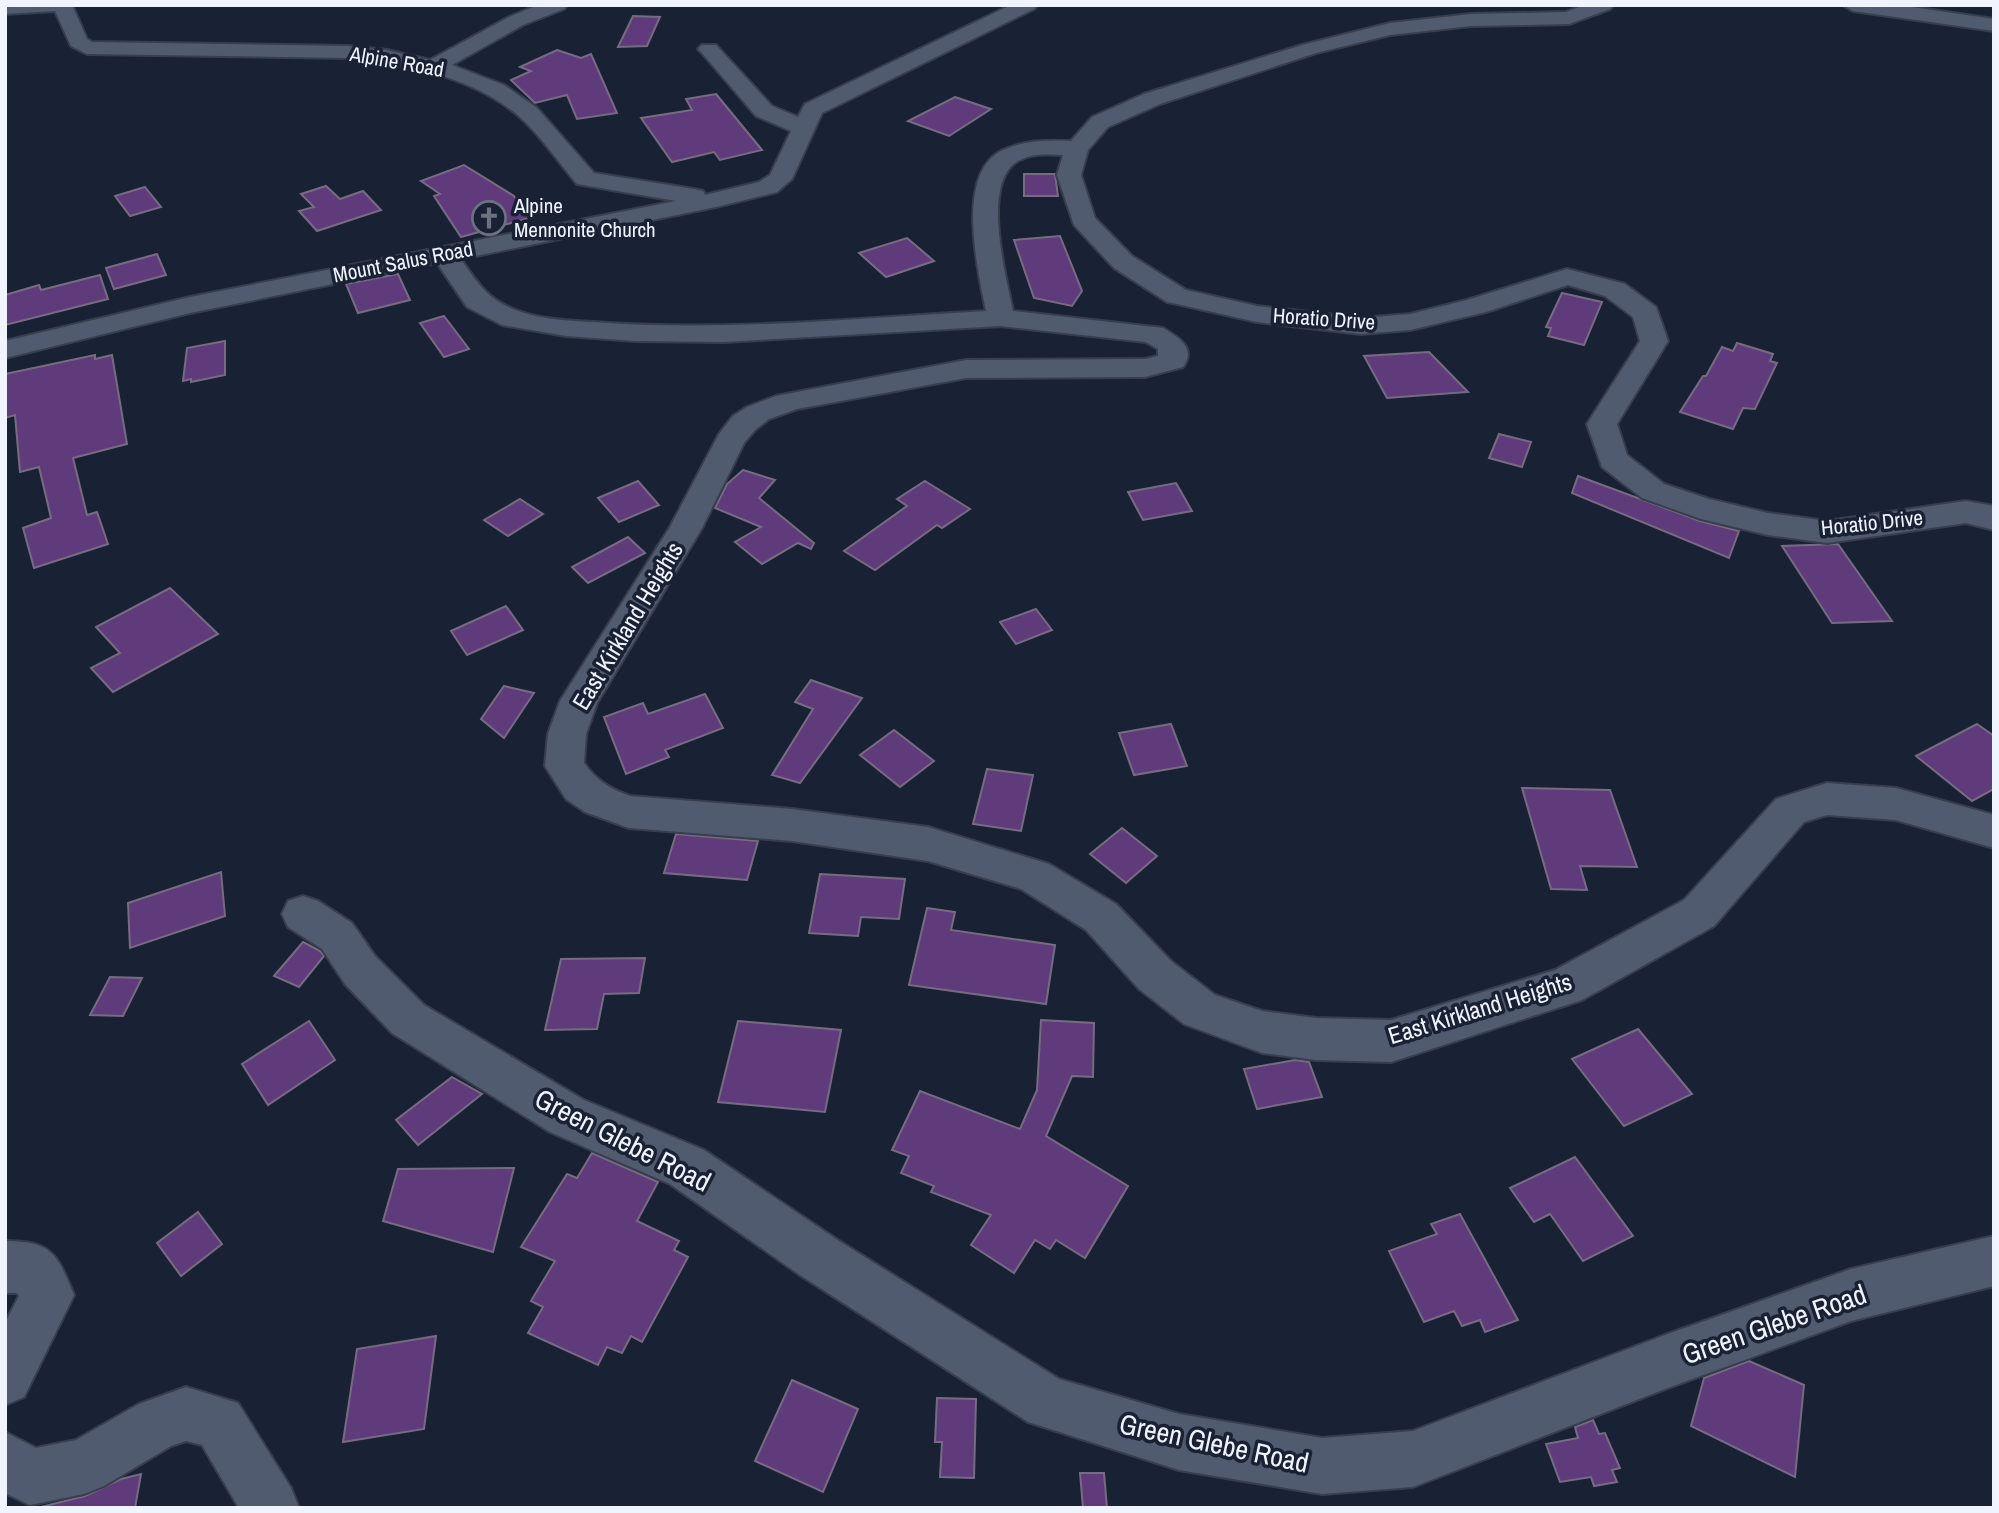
<svg xmlns="http://www.w3.org/2000/svg" width="1999" height="1513" viewBox="0 0 1999 1513" font-family="'Archivo Narrow',sans-serif">
	<rect width="100%" height="100%" fill="#192234"/>
	<g fill="#5f3b7c" stroke="#776b82" stroke-width="2">
		<path d="M633,16L660,17L647,46L618,47Z"/>
		<path d="M557,50L581,58L591,54L617,113L577,119L567,95L535,103L511,80L531,71L520,67Z"/>
		<path d="M716,94L762,150L720,160L714,152L672,162L641,118L692,110L686,99Z"/>
		<path d="M955,97L991,109L949,136L908,121Z"/>
		<path d="M464,165L514,196L529,218L461,237L434,196L440,194L421,181Z"/>
		<path d="M1024,174H1055L1058,196H1024Z"/>
		<path d="M326,186L340,199L363,191L381,210L317,231L299,211L314,207L301,194Z"/>
		<path d="M145,187L161,207L130,216L115,196Z"/>
		<path d="M1060,236L1082,291L1072,306L1034,298L1014,240Z"/>
		<path d="M907,238L934,261L886,277L859,253Z"/>
		<path d="M157,254L166,275L114,289L106,268Z"/>
		<path d="M398,274L410,300L358,313L346,284Z"/>
		<path d="M100,275L108,299L5,325V295L39,285L41,290Z"/>
		<path d="M1562,293L1602,302L1584,345L1548,336L1551,328L1546,327Z"/>
		<path d="M444,316L469,349L444,357L420,323Z"/>
		<path d="M225,341V375L191,382V379L183,381L187,348Z"/>
		<path d="M1737,343L1773,354L1770,361L1777,363L1755,409L1743,408L1733,429L1680,412L1703,376H1706L1722,347L1733,351Z"/>
		<path d="M1429,352L1468,392L1387,398L1364,356Z"/>
		<path d="M95,355V359L112,355L127,444L73,458L87,515L97,512L108,544L34,568L23,528L51,518L39,467L20,472L15,415L5,418V374Z"/>
		<path d="M1499,434L1531,442L1522,467L1489,458Z"/>
		<path d="M743,470L775,480L759,498L814,543L811,549L798,543L762,564L735,542L761,527L715,508L727,484Z"/>
		<path d="M1578,476L1700,521L1739,531L1729,558L1572,493Z"/>
		<path d="M638,481L659,505L619,522L598,498Z"/>
		<path d="M925,481L970,509L942,528L937,525L875,570L844,551L907,506L897,499Z"/>
		<path d="M1176,483L1192,511L1143,520L1128,492Z"/>
		<path d="M520,499L543,514L508,536L484,520Z"/>
		<path d="M628,537L645,553L588,583L572,567Z"/>
		<path d="M1838,544L1892,621L1832,623L1782,546Z"/>
		<path d="M170,588L218,634L113,692L91,668L120,653L96,627Z"/>
		<path d="M506,606L523,630L467,655L451,631Z"/>
		<path d="M1036,609L1052,630L1016,644L1000,622Z"/>
		<path d="M811,680L862,698L800,783L772,775L813,709L795,702Z"/>
		<path d="M504,686L534,693L504,738L481,719Z"/>
		<path d="M705,694L723,728L665,750L669,757L626,774L604,717L643,703L648,714Z"/>
		<path d="M1171,724L1187,766L1134,775L1119,733Z"/>
		<path d="M1977,724L1994,736V789L1972,801L1916,756Z"/>
		<path d="M894,730L934,761L900,787L860,755Z"/>
		<path d="M987,769L1033,775L1021,831L973,824Z"/>
		<path d="M1522,788L1610,790L1637,867L1580,866L1587,890L1551,889Z"/>
		<path d="M1122,828L1157,856L1126,883L1090,854Z"/>
		<path d="M676,834L758,841L747,880L664,873Z"/>
		<path d="M221,872L225,916L130,948L128,903Z"/>
		<path d="M820,874L905,879L899,919L861,917L858,936L809,933Z"/>
		<path d="M927,908L955,912L951,930L1055,945L1046,1004L909,985Z"/>
		<path d="M303,942L320,951L324,956L299,987L274,976Z"/>
		<path d="M645,958L639,993L604,994L597,1029L545,1030L561,959Z"/>
		<path d="M110,977L142,978L123,1016L90,1015Z"/>
		<path d="M1041,1020L1094,1023L1093,1077L1072,1076L1046,1136L1128,1186L1085,1258L1056,1240L1050,1249L1035,1240L1014,1273L971,1245L991,1215L931,1192L934,1186L901,1173L909,1156L892,1150L920,1091L1020,1129L1037,1090Z"/>
		<path d="M309,1021L335,1060L268,1105L242,1064Z"/>
		<path d="M738,1021L841,1030L825,1112L718,1102Z"/>
		<path d="M1638,1029L1692,1094L1624,1126L1572,1059Z"/>
		<path d="M1295,1060L1309,1062L1322,1097L1257,1109L1244,1069Z"/>
		<path d="M452,1077L482,1094L418,1145L396,1120Z"/>
		<path d="M592,1153L658,1182L637,1221L679,1241L674,1250L688,1257L642,1342L631,1336L622,1353L607,1347L598,1365L528,1333L543,1307L531,1301L555,1261L521,1247L567,1174L577,1178Z"/>
		<path d="M1575,1157L1633,1236L1583,1261L1550,1214L1534,1222L1510,1188Z"/>
		<path d="M514,1168L493,1252L383,1221L398,1169Z"/>
		<path d="M198,1212L222,1244L181,1276L157,1243Z"/>
		<path d="M1460,1214L1518,1320L1485,1332L1480,1320L1462,1326L1454,1311L1424,1322L1389,1251L1437,1234L1431,1224Z"/>
		<path d="M436,1336L424,1429L343,1442L357,1349Z"/>
		<path d="M1749,1361L1804,1385L1795,1477L1691,1426L1704,1378Z"/>
		<path d="M792,1380L858,1409L823,1492L755,1461Z"/>
		<path d="M937,1398L976,1399L974,1478L940,1477L942,1442H935Z"/>
		<path d="M1593,1420L1599,1434L1605,1433L1620,1468L1612,1470L1617,1482L1594,1486L1591,1477L1560,1482L1546,1444L1578,1438L1575,1427Z"/>
		<path d="M1080,1473H1104L1107,1508H1083Z"/>
		<path d="M141,1474L135,1508H37L85,1496L121,1479Z"/>
	</g>
	<g fill="none" stroke-linecap="round" stroke-linejoin="round">
		<g stroke="#383e4d" stroke-width="4">
			<g id="minor">
				<path d="M5,5H72L87,39L92,42L348,46L387,50L430,60L509,17L538,5H567L564,9L523,25L452,65L504,85L537,108L594,173L694,189L703,191L705,195L759,182L770,175L791,131L756,116L702,53L698,49L702,45H716L772,106L798,117L805,104L1011,5H1037L1034,9L822,113L792,179L777,192L716,207L461,259C478,284 488,300 518,311C545,321 579,321 608,323C733,331 860,318 986,311C978,271 955,175 1001,151C1024,140 1046,140 1071,141L1092,117L1144,94L1302,45L1390,23L1471,14L1566,12L1584,5H1613L1610,9L1569,24L1471,26L1390,35L1316,53L1160,104L1108,127L1088,150L1081,175L1095,218L1132,256L1186,290L1257,306L1361,318L1410,314L1467,300L1567,269L1625,284L1656,307L1668,341L1617,424L1627,455L1664,484L1709,499L1768,513L1827,521L1966,501L1994,506V530L1966,523L1827,543L1768,535L1701,519L1642,498L1602,467L1587,424L1640,341L1633,317L1605,296L1568,285L1486,312L1410,330L1361,334L1257,322L1177,304L1167,302L1114,268L1074,225L1057,175L1063,155C1048,154 1028,153 1015,163C982,188 1006,277 1013,311L1163,328C1178,337 1197,348 1183,367L1145,377L966,378L797,409L769,419L755,430L744,443L702,528L597,703L586,734L584,763C596,780 610,789 630,796L792,809L928,827L1049,864L1116,904L1171,961L1215,995L1262,1011L1316,1018L1391,1020L1555,970L1684,900L1776,799L1827,783L1896,788L1994,815V848L1896,820L1827,815L1804,822L1714,926L1582,1000L1391,1062L1316,1060L1262,1053L1184,1024L1139,989L1086,930L1021,889L928,861L792,841L629,828L585,812L566,799L545,766L548,734L560,701L670,527L719,434L733,416L747,407L776,396L966,360L1145,359L1158,356V349L1146,342L1001,326L724,342L636,341L566,336L502,325L467,307L437,263L190,313L5,358V341L190,297L676,201L577,184C559,163 542,137 521,118C475,77 407,64 348,58L87,54L71,46L55,11L5,14Z"/>
				<path d="M1843,5H1898L1994,19V31L1853,11Z"/>
				<path d="M303,896L318,901L352,923L375,956L424,1005L584,1100L704,1150L836,1239L1059,1379L1179,1414L1322,1438L1413,1431L1665,1335L1851,1269L1994,1236V1286L1851,1321L1665,1389L1413,1487L1322,1494L1179,1470L1028,1422L800,1275L670,1184L550,1132L392,1033L345,984L322,949L288,927L282,914L288,901Z"/>
				<path d="M5,1241C52,1241 57,1254 74,1295L24,1397L5,1405V1323L19,1296L17,1293H5Z"/>
				<path d="M186,1387L238,1403L291,1488L299,1508H239L202,1445L186,1441L171,1446L104,1486L84,1494L30,1505L5,1493V1432L36,1448L76,1440L139,1404Z"/>
			</g>
		</g>
		<use href="#minor" fill="#515b70" fill-rule="evenodd"/>
	</g>
	<defs>
		<g id="church-ring" transform="scale(1.75)"><circle r="9.5" fill="#192234" stroke="#6b7280" stroke-width="1.5"/><path d="M-1.2-6h2.4v3.5h3.3v2.4h-3.3V6h-2.4V-.1h-3.3v-2.4h3.3Z" fill="#6b7280"/></g>
	</defs>
	<g fill-rule="evenodd">
		<use href="#church-ring" x="489" y="218"/>
	</g>
	<g text-anchor="middle" stroke-width="7" stroke-linejoin="round" paint-order="stroke">
		<g font-size="21" fill="#eff4fe" stroke="#192234">
			<text transform="translate(397 62) rotate(10)" y="7">Alpine Road</text>
			<text transform="translate(403 262) rotate(-11)" y="7">Mount Salus Road</text>
			<text transform="translate(1324 319) rotate(4)" y="7">Horatio Drive</text>
			<text transform="translate(1872 523) rotate(-6)" y="7">Horatio Drive</text>
		</g>
		<g font-size="21" fill="#eff4fe" stroke="#192234" text-anchor="start">
			<text x="514" y="213">Alpine<tspan x="514" dy="24">Mennonite Church</tspan></text>
		</g>
		<g font-size="24" fill="#eff4fe" stroke="#192234">
			<text transform="translate(628 626) rotate(-59)" y="8">East Kirkland Heights</text>
			<text transform="translate(1480 1009) rotate(-17)" y="8">East Kirkland Heights</text>
		</g>
		<g font-size="28" fill="#eff4fe" stroke="#192234">
			<text transform="translate(623 1140) rotate(27)" y="10">Green Glebe Road</text>
			<text transform="translate(1774 1324) rotate(-19)" y="10">Green Glebe Road</text>
			<text transform="translate(1214 1443) rotate(12)" y="10">Green Glebe Road</text>
		</g>
	</g>
	<rect width="1999" height="1513" fill="none" stroke="#eff4fe" stroke-width="14"/>
</svg>
